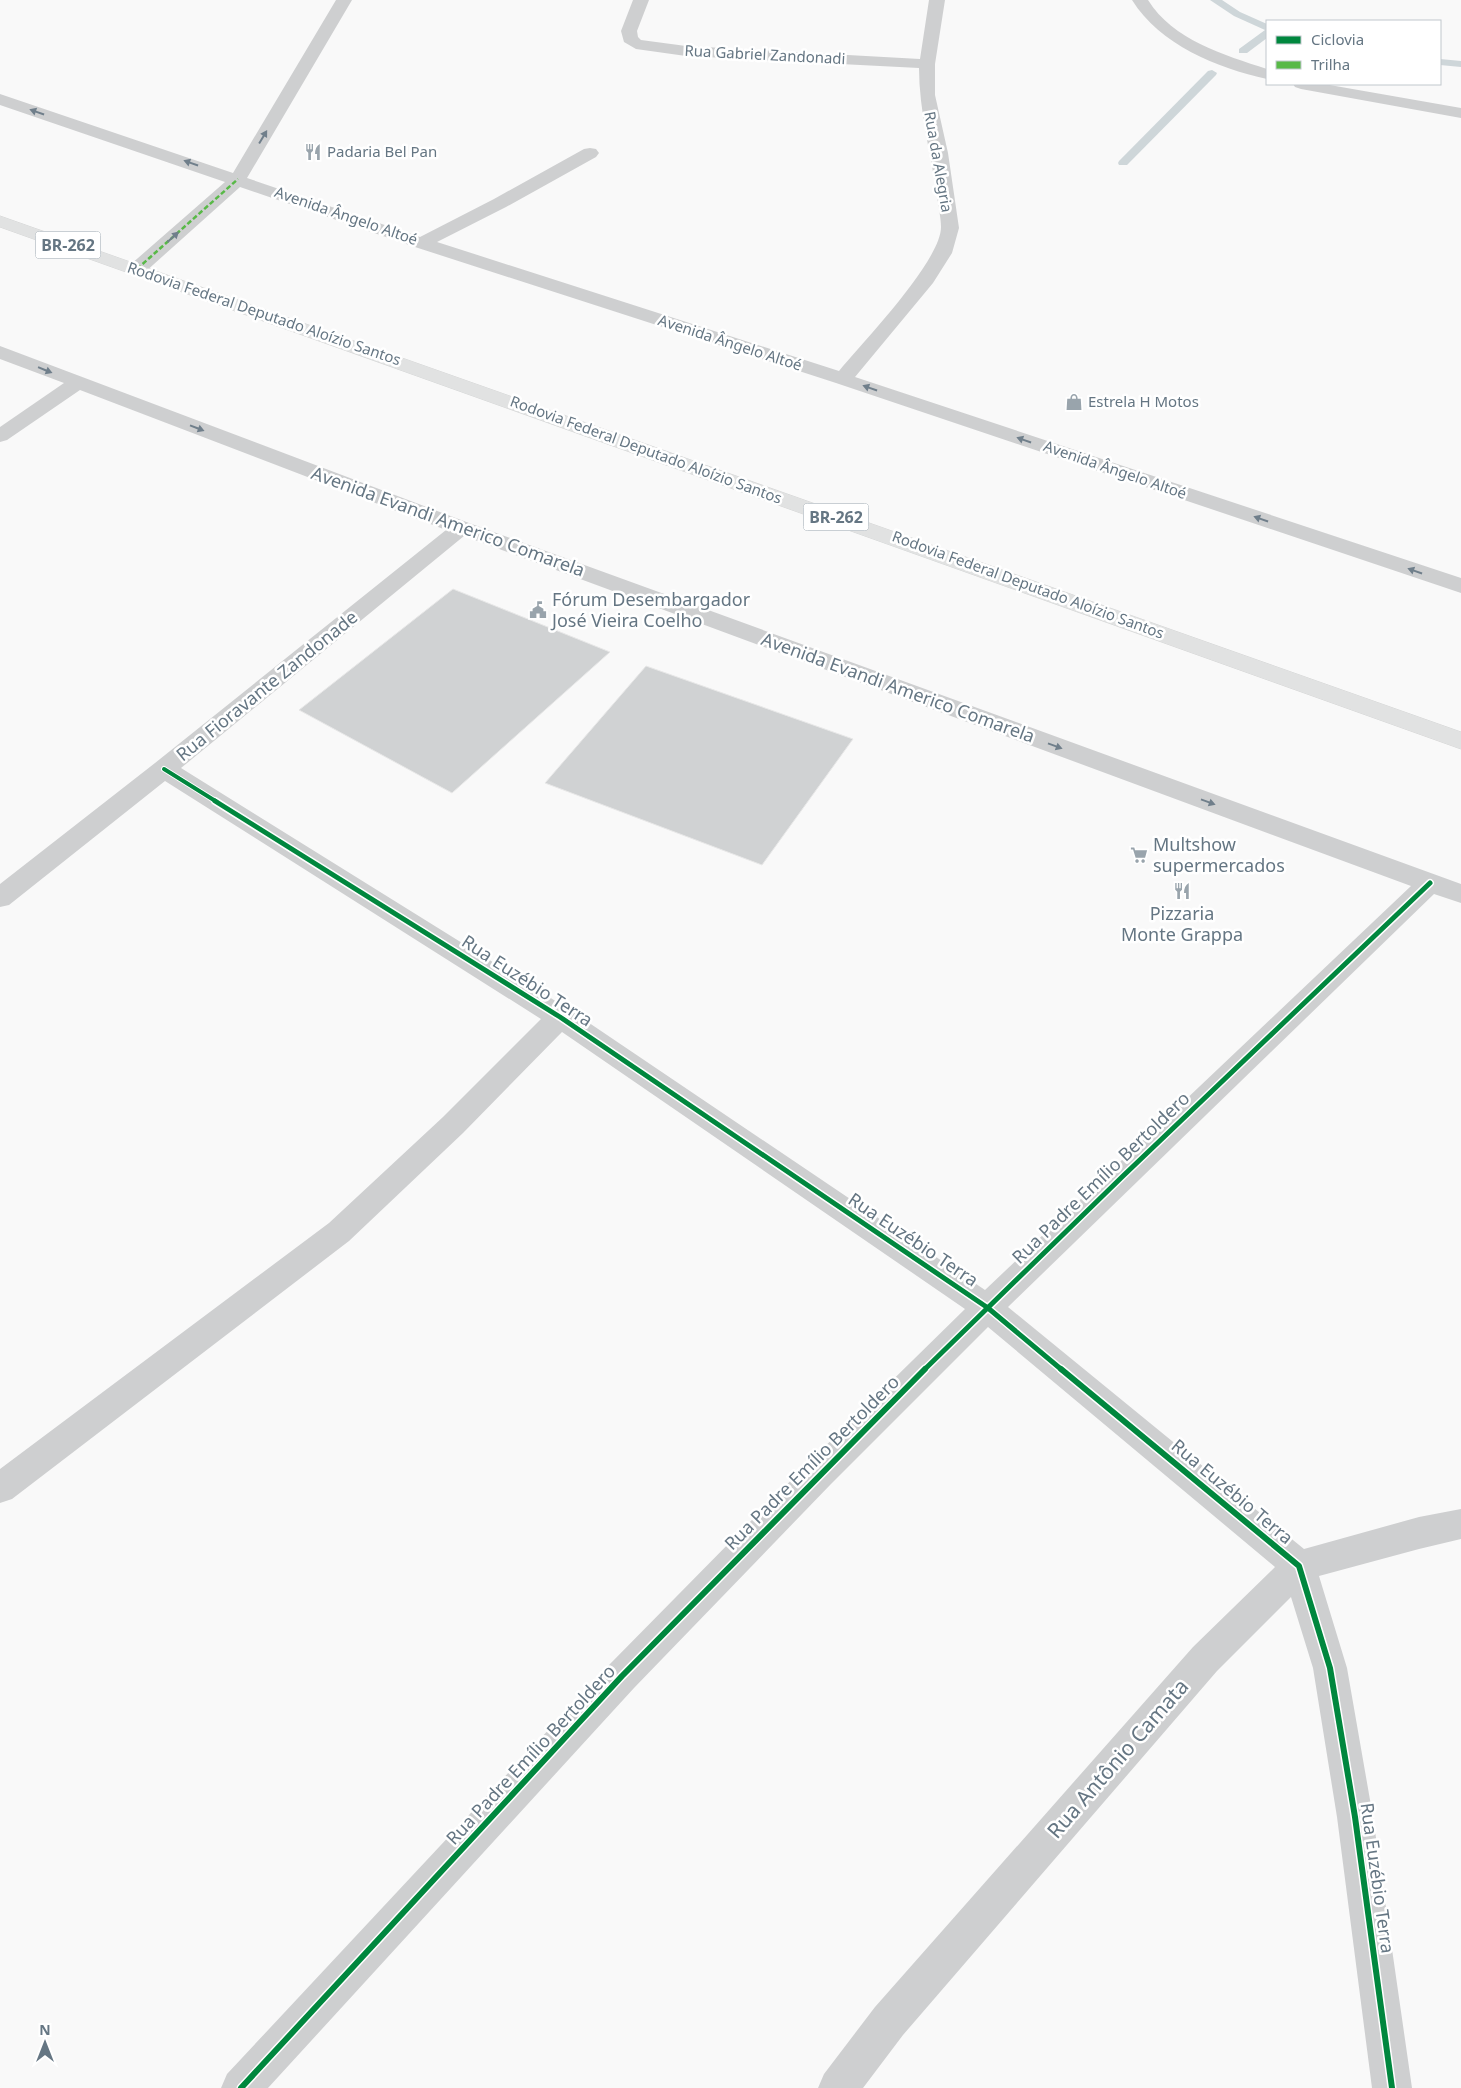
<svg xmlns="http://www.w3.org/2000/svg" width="1461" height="2088" viewBox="0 0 1461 2088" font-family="'Noto Sans',sans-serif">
	<rect width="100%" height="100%" fill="#f9f9f9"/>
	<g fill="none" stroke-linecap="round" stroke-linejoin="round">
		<g fill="#ced6d9" fill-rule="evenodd">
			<path d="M1210,0H1222L1240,12L1267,24V38L1247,53H1239V49L1265,30L1234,16Z"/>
			<path d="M1440,59L1461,61V67L1440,65Z"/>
			<path d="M1212,70L1217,73L1216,75L1127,165H1119L1118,163L1119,161L1208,71Z"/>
		</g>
	</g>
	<g fill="#d0d2d3" stroke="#e8e8e8">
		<path d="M453,589L610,652L452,793L299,710Z"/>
		<path d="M646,666L853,739L762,865L545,783Z"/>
	</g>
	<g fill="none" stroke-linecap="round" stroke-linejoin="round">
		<g stroke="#d5d6d6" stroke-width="1">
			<path id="highway" d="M0,216L1461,732V749L0,227Z"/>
		</g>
		<g fill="#cecfd0" fill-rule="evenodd">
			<path d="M336,0H352L247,178L420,237L494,199L584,149L590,148L596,149L599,153L596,157L506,207L437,242L839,371C863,342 941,261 941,227C941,217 938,206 937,196C931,154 919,111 919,68L686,56L636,49L624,42L621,31L633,0H649L637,31L638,37L641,40L686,46L920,59L929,0H945L935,64V95L948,153L959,228L952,253L933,283L855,377L1461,578V593L836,383L415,247L240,187L144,273L137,275L130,273L128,269L130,265L225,182L0,105V94L233,173Z"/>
			<path d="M1132,0H1148C1173,40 1224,55 1267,69V79C1217,68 1160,45 1132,0Z"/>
			<path d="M1293,84H1324L1461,108V118L1301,89L1295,87Z"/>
			<path d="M0,346L469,523L1461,884V903L1434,894L1008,1307L1304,1549L1419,1517L1461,1509V1539L1419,1549L1319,1576L1347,1668L1373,1817L1412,2088H1372L1337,1817L1313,1668L1291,1597L1217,1671L903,2035L863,2088H818L824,2074L875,2007L1193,1647L1275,1567L988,1327L831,1484L634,1688L268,2088H221L227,2074L610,1664L808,1463L965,1309L562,1032L463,1133L349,1241L12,1499L0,1503V1469L329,1223L443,1117L541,1019L165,781L9,905L0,907V884L155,763L446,530L80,390L7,440L0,442V427L64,383L0,359ZM464,536L1411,886L985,1290L570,1010L181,768Z"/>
		</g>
		<use href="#highway" fill="#e1e2e2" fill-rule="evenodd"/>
		<path stroke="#58b947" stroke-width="2.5" stroke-dasharray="5 2.5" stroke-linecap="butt" d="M137,269L238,179"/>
		<g stroke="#fff" stroke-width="6">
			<path id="cycleway-far2" d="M164,769L217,802"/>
		</g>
		<g stroke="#fff" stroke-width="8">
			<g id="cycleway-far1">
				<path d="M215,801L560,1017L988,1308L1062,1370"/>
				<path d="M924,1370L1123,1176L1430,883"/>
			</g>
		</g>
		<g stroke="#fff" stroke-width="9">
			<g id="cycleway">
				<path d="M1061,1369L1299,1566L1330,1668L1355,1817L1392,2088"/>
				<path d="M241,2088L622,1676L925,1369"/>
			</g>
		</g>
		<use href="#cycleway-far2" stroke="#00873e" stroke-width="4"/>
		<use href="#cycleway-far1" stroke="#00873e" stroke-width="5"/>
		<use href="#cycleway" stroke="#00873e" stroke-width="6"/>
	</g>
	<defs><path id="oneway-solid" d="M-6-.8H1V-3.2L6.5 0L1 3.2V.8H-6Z" transform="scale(1.25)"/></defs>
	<g fill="#707f8b">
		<use href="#oneway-solid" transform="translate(37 112) rotate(-161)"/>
		<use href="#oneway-solid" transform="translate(263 137) rotate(-59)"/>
		<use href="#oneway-solid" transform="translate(191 163) rotate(-161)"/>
		<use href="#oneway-solid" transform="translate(173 237) rotate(-42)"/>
		<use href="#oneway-solid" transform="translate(45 370) rotate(22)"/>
		<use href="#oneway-solid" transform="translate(870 388) rotate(-161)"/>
		<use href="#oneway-solid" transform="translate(197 428) rotate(21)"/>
		<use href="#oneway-solid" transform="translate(1024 440) rotate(-161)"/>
		<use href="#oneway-solid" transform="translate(1261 519) rotate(-161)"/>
		<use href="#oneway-solid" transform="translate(1415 571) rotate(-161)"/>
		<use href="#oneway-solid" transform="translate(1055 746) rotate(20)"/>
		<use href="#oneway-solid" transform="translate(1208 802) rotate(20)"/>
	</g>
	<defs>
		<g id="restaurant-bare" transform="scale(1.35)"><path d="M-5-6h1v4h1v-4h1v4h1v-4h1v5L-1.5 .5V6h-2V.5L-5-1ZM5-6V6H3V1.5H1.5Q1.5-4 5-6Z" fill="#99a4ac" stroke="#fff" stroke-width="2.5" paint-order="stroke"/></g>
		<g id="shop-bare" transform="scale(1.35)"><path d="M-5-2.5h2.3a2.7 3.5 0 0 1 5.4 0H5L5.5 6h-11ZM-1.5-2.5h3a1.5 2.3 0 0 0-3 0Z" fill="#99a4ac" stroke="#fff" stroke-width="2.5" paint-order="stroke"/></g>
		<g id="civic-bare" transform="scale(1.35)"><path d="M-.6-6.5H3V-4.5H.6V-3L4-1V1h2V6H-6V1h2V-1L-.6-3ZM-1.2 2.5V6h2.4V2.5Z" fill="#99a4ac" stroke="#fff" stroke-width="2.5" paint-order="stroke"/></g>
		<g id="supermarket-bare" transform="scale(1.35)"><path d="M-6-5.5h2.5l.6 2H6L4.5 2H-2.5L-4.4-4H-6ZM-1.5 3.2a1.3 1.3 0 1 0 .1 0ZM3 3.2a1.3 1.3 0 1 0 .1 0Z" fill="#99a4ac" stroke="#fff" stroke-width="2.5" paint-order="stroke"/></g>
	</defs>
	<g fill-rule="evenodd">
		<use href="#restaurant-bare" x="313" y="152"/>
		<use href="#shop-bare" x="1074" y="402"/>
		<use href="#civic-bare" x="538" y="610"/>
		<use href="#supermarket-bare" x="1139" y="855"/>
		<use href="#restaurant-bare" x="1182" y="891"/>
	</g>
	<g text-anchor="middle" stroke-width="5" stroke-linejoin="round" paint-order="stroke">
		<g font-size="15" fill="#657683" stroke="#fff">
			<text transform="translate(765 55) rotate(3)" y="5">Rua Gabriel Zandonadi</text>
			<text transform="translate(938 162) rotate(80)" y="5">Rua da Alegria</text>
			<text transform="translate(346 216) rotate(19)" y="5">Avenida Ângelo Altoé</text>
			<text transform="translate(264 314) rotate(19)" y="5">Rodovia Federal Deputado Aloízio Santos</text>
			<text transform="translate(730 343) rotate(18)" y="5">Avenida Ângelo Altoé</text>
			<text transform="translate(646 450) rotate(20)" y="5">Rodovia Federal Deputado Aloízio Santos</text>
			<text transform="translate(1115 470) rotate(19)" y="5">Avenida Ângelo Altoé</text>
			<text transform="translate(1028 585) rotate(20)" y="5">Rodovia Federal Deputado Aloízio Santos</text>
		</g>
		<g font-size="15" fill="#657683" stroke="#fff" text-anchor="start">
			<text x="327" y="157">Padaria Bel Pan</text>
			<text x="1088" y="407">Estrela H Motos</text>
		</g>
		<g fill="#fff" stroke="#939fa8" stroke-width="1">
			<rect x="35.5" y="231.5" width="65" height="27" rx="4"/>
			<rect x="803.5" y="503.5" width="65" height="27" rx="4"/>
		</g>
		<g font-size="16" font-weight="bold" fill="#657683">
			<text x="68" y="251">BR-262</text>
			<text x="836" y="523">BR-262</text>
		</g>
		<g font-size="18" fill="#657683" stroke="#fff">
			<text transform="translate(448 522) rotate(20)" y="6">Avenida Evandi Americo Comarela</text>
			<text transform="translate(267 686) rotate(-39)" y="6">Rua Fioravante Zandonade</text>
			<text transform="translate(898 688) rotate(20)" y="6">Avenida Evandi Americo Comarela</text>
			<text transform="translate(527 981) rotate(33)" y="6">Rua Euzébio Terra</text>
			<text transform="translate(1101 1178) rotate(-44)" y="6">Rua Padre Emílio Bertoldero</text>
			<text transform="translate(913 1240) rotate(34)" y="6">Rua Euzébio Terra</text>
			<text transform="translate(812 1463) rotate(-45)" y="6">Rua Padre Emílio Bertoldero</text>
			<text transform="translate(1232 1492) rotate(40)" y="6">Rua Euzébio Terra</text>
			<text transform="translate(531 1755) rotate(-47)" y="6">Rua Padre Emílio Bertoldero</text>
			<text transform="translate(1377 1878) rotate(82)" y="6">Rua Euzébio Terra</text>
		</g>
		<g font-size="18" fill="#657683" stroke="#fff" text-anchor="start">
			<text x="552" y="606">Fórum Desembargador<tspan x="552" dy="21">José Vieira Coelho</tspan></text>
			<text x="1153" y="851">Multshow<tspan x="1153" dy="21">supermercados</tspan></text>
			<text x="1182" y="920" text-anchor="middle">Pizzaria<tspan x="1182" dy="21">Monte Grappa</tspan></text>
		</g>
		<g font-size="21" fill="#657683" stroke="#fff">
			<text transform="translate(1118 1759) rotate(-49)" y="7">Rua Antônio Camata</text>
		</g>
	</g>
	<rect x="1266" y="20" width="175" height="65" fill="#ffffff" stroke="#c1c8cd"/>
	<rect x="1276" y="36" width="25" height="8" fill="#00873e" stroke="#c1c8cd"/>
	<text x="1311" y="45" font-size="15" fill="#657683">Ciclovia</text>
	<rect x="1276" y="61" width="25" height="8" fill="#58b947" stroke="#c1c8cd"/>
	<text x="1311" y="70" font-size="15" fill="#657683">Trilha</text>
	<g transform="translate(45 2043)" stroke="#ffffff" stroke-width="4" paint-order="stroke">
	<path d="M0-4L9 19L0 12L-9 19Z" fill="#657683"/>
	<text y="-8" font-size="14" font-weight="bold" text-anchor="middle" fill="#657683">N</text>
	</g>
</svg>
